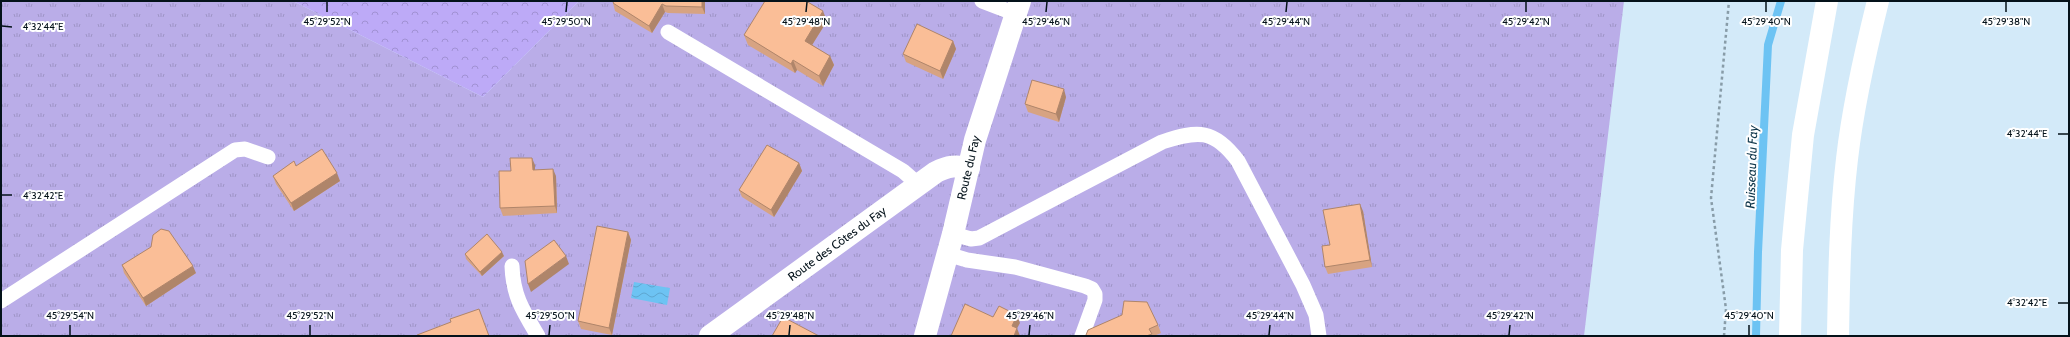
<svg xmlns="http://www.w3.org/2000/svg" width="2070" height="337" viewBox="0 0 2070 337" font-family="Cabin,sans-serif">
	<defs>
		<pattern id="grass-tufts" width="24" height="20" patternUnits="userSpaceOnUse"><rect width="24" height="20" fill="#baade8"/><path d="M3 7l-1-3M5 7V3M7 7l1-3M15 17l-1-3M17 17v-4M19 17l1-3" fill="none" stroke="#9e94c6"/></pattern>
		<pattern id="forest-crowns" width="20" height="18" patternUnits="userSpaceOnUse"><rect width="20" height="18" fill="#bdaaf7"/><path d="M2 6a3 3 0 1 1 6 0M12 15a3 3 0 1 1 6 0" fill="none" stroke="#a191d3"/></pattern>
		<pattern id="water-waves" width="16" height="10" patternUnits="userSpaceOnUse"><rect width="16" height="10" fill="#6dc3f3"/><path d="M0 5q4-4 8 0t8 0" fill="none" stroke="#5da6d0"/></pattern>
	</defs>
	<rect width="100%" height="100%" fill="#d3eaf9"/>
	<path fill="url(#grass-tufts)" d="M1,1H293L483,97L579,1H1624L1584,336H1Z"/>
	<path fill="url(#forest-crowns)" d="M293,1H579L483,97Z"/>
	<path fill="url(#water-waves)" d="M634,282L670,288L667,305L631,298Z"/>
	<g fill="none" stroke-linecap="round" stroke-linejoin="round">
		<path stroke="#6dc3f3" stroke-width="8" d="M1756,336L1758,252L1768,45L1781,1"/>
		<path stroke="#889ca8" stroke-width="2.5" stroke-dasharray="3 3" stroke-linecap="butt" d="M1724,336L1726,309L1711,198L1729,1"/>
		<g stroke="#fff" stroke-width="15">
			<path d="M982,1L1016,14"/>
			<path d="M668,32L903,171L919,185"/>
			<path d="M953,234L971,239L979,238L1162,142C1198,130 1214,129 1238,161L1303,285L1316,315L1319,336"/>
			<path d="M947,254L967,260L1015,267L1085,286L1092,289L1095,294V300L1082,336"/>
			<path d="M512,266C513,296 523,311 538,336"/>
			<path d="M1,301L235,150L245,149L268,157"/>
		</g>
		<g stroke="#fff" stroke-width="22">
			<path id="s1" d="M710,336L936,172C948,166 956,165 969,168"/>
			<path id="s2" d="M925,336L953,234L975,140L1020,1"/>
		</g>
		<g stroke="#fff" stroke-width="22">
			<path d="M1790,336L1792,250L1803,135L1827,1"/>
			<path d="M1838,336C1839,277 1840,218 1847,159C1853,106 1865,53 1878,1"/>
		</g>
	</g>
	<g fill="#d7a382">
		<path d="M614,1H705V14L668,13L665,12L652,33L615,11L613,3Z"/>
		<path d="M827,21L812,45L830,56L834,65L823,86L797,70L795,73L748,45L744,35Z"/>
		<path d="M953,41L956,49L943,79L906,62L903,54Z"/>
		<path d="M1066,97L1059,122L1028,112L1025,104Z"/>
		<path d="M799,163L802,171L774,217L742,197L739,190Z"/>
		<path d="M535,165V170L556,176L557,213L503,216L500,208L511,171Z"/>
		<path d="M296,166L340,181L294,211L276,184L273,176Z"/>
		<path d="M1363,211L1372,267L1328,274L1325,267L1330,245Z"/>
		<path d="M628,232L631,240L612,335L581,329L578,321Z"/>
		<path d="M465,254L504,256L482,276L466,259Z"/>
		<path d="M122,265L196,273L146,306L124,273Z"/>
		<path d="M1158,325L1161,333L1154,336H1086Z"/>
	</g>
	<g fill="#af856a">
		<path d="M702,1H705V14L702,7Z"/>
		<path d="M662,4L665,12L652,33L649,26Z"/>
		<path d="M823,11L827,21L809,50L805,41Z"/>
		<path d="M953,41L956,49L943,79L940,71Z"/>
		<path d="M830,56L834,65L823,86L819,76Z"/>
		<path d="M793,60L797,70L795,73L791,64Z"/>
		<path d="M1064,89L1066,97L1059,122L1056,114Z"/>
		<path d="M532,158L535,165V177L533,170Z"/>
		<path d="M799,163L802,171L774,217L771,210Z"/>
		<path d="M553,169L556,176L557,213L555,206Z"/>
		<path d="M337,173L340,181L294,211L291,203Z"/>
		<path d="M1360,204L1363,211L1372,267L1370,260Z"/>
		<path d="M628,232L631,240L612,335L609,328Z"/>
		<path d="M502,252L504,256L482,276L480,272Z"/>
		<path d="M566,256L569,264L531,292L528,284Z"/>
		<path d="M193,266L196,273L146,306L143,298Z"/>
		<path d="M1017,315L1020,323L1014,334L1012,326Z"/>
		<path d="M1017,328L1020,336H1014Z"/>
	</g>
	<g fill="#fabe97" stroke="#af856a">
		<path d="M614,1H702V7L666,6L662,4L649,26L613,3Z"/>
		<path d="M765,1H806L823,11L805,41L830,56L819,76L793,60L791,64L744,35Z"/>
		<path d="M917,24L953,41L940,71L903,54Z"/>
		<path d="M1032,80L1064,89L1056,114L1025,104Z"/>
		<path d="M767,145L799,163L771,210L739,190Z"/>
		<path d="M322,149L337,173L291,203L273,176L294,161L296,166Z"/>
		<path d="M510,158H532L533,170L553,169L555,206L500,208L499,171H511Z"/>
		<path d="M1360,204L1370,260L1325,267L1322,246L1330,245L1323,210Z"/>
		<path d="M597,226L628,232L609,328L578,321Z"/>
		<path d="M161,229L169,231L193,266L143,298L122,265L151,247L153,235Z"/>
		<path d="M487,234L502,252L480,272L465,254Z"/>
		<path d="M554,240L566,256L528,284L525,261Z"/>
		<path d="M1124,301L1147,302L1158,325L1149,329L1152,334L1146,336H1086V335L1088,330L1122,315Z"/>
		<path d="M965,304L993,317L999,306L1017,315L1012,326L1017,328L1014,336H951Z"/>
		<path d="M479,309L489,336H417V335L451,322L450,319Z"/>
		<path d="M783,317L819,336H772Z"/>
	</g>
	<path fill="none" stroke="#04121a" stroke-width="1.5" d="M327,12V2M566,12L567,2M806,12L807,2M1046,12L1047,2M1286,12L1287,2M1526,12V2M1766,12V2M2006,12V2M2,26L12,27M2058,134H2068M2,195H12M2058,303H2068M70,335V325M310,335V325M549,335L550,325M789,335L790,325M1029,335L1030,325M1269,335L1270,325M1509,335L1510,325M1749,335V325"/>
	<g text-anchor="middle" stroke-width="4" stroke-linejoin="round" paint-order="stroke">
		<g font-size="12" fill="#04121a" stroke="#fff">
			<text dy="4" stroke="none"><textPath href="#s2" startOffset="174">Route du Fay</textPath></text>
			<text dy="4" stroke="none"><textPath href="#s1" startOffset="157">Route des Côtes du Fay</textPath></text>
		</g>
		<g font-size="13" font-style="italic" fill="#10374b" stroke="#fff">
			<text transform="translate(1751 167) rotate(-88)" y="5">Ruisseau du Fay</text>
		</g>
	</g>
	<g font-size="10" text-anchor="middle" fill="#04121a" stroke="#fff" stroke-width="4" stroke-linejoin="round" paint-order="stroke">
		<text x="327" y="25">45°29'52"N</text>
		<text x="566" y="25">45°29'50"N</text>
		<text x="806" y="25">45°29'48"N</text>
		<text x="1046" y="25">45°29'46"N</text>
		<text x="1286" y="25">45°29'44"N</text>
		<text x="1526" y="25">45°29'42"N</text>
		<text x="1766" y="25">45°29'40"N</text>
		<text x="2006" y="25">45°29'38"N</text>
		<text x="43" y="30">4°32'44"E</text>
		<text x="2027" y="137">4°32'44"E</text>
		<text x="43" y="199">4°32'42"E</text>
		<text x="2027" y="306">4°32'42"E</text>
		<text x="70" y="319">45°29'54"N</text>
		<text x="310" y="319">45°29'52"N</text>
		<text x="550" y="319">45°29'50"N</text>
		<text x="790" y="319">45°29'48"N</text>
		<text x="1030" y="319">45°29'46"N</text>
		<text x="1270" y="319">45°29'44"N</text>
		<text x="1510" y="319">45°29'42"N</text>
		<text x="1749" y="319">45°29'40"N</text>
	</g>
	<rect width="2070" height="337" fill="none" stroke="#04121a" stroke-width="4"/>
</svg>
